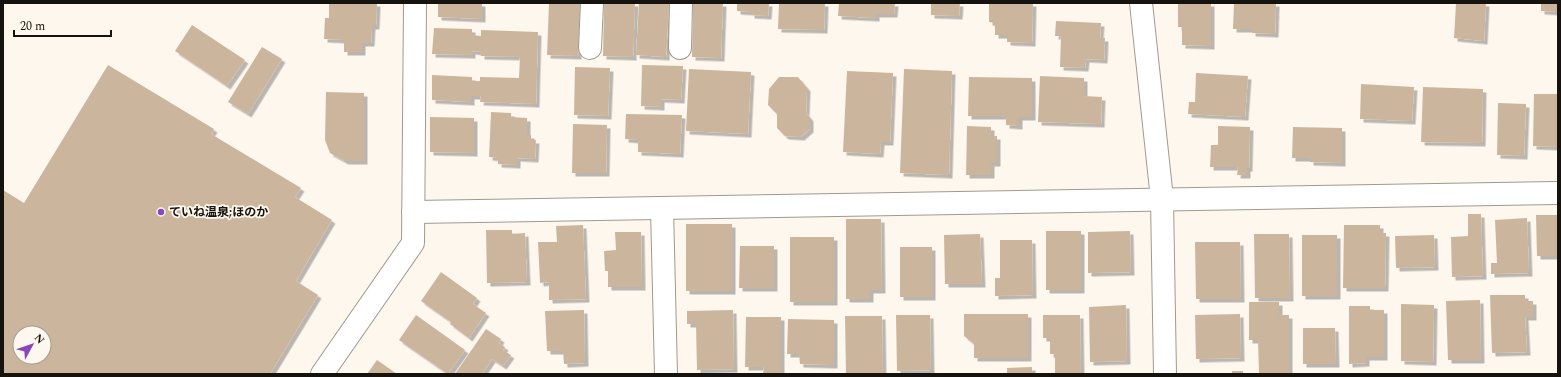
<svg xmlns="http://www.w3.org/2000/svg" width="1561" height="377" viewBox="0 0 1561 377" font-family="Spectral,'Noto Sans JP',serif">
	<defs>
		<filter id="shadow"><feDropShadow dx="3.5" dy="3.5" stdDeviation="0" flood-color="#0004"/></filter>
	</defs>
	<rect width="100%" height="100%" fill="#fef7ee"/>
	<g fill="#cbb69d" fill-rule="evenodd" filter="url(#shadow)">
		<path d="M329,3H377L376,26H372L371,43H362V52H344V40L324,39L325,18H329Z"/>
		<path d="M438,3H482V19L438,17Z"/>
		<path d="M549,3H580L578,56L547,55Z"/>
		<path d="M604,3H635L633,57L603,56Z"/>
		<path d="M639,3H669L666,57L636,55Z"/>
		<path d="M693,3H723L721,58L692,57Z"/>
		<path d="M737,3H769L768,16L751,15V12L737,11Z"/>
		<path d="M779,3H825L824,30L778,29Z"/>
		<path d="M839,3H895L894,14H876V18L838,16Z"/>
		<path d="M931,3H960L959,16L931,15Z"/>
		<path d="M989,3H1033L1032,43L1007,42V35H995V23L989,22Z"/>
		<path d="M1178,3H1211V46L1182,45V27H1178Z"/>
		<path d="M1234,3H1276L1275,34L1252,33V29H1233Z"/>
		<path d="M1456,3H1486L1484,41L1454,38Z"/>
		<path d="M1541,3H1558V12L1541,11Z"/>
		<path d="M1056,21L1101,23L1100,38H1105L1104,60L1086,59L1085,68L1060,67L1061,36H1055Z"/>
		<path d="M192,25L245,60L227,86L175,51Z"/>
		<path d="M434,28L472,29V35L481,36V30L538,32L536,104L480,102L481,96H471V102L432,100V75L472,77V81H480V77L519,78L520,57L481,56V52L472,51V55L432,54Z"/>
		<path d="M262,47L282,59L248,114L228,102Z"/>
		<path d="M108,65L214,129L211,134L301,188L295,197L332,220L296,281L318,295L270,374H3V190L24,203ZM20,333H44V357H20Z"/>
		<path d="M642,65L683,66L681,100L661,99V107L641,106Z"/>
		<path d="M575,67L610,68L608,116L574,115Z"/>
		<path d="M689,69L751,72L748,134L686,131Z"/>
		<path d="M904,69L952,71L949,175L900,173Z"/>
		<path d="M847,71L893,73L890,142H881L880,154L843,152Z"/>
		<path d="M1196,73L1248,76L1245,117L1188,114L1189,102H1195Z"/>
		<path d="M1040,76L1084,78V96L1102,97L1101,124L1038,122Z"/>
		<path d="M779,77H798L807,88L806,113L810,118V129L801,137L785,136L777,128V114L768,105L769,89Z"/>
		<path d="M969,77L1032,78V117H1019V126L1006,125V116H968Z"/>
		<path d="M1361,84L1414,87L1412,121L1360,119Z"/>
		<path d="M1423,87L1483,89L1482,143L1421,142Z"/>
		<path d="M326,92L364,93V161H345L330,153L325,140Z"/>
		<path d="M1534,94H1558V147L1533,146Z"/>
		<path d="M1498,103L1526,104L1524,156L1497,155Z"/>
		<path d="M491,112L511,113V117L527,118V135H531V140H536L535,159L517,158V165L498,164V158L489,157Z"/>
		<path d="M626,114L682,115L680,154L638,152V140L625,139Z"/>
		<path d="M430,117L474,118V153L430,152Z"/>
		<path d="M573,124L607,125L606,173H572Z"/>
		<path d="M967,126L991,127V136H997V163H991V175H966Z"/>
		<path d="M1218,126L1250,127L1249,168H1247V175H1237L1238,167H1210L1211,145H1218Z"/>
		<path d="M1293,127L1342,128V163L1310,162V158H1292Z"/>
		<path d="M1468,214H1481L1483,276L1452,277L1451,237L1468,236Z"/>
		<path d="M1536,215H1558V256H1537Z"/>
		<path d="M1527,218L1529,273L1491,274V263H1497L1495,220Z"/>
		<path d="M846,219H881L882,290H870V299H846Z"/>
		<rect x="686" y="224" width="46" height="67"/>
		<path d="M583,225L586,299L549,300V282L540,283L538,242H557L556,226Z"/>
		<path d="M1344,225H1380V233H1386L1385,288H1343Z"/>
		<path d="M486,230H512V234L525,233L527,282L487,283Z"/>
		<rect x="1046" y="231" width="35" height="59"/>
		<path d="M1130,231L1131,272L1088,273V232Z"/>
		<path d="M615,232H641L642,287H608V271H605L604,251L616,250Z"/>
		<path d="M980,234L982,284H945L944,235Z"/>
		<path d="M1254,234H1289L1290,298H1255Z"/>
		<rect x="1302" y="235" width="35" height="61"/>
		<path d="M1434,235L1435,267L1396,268L1395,236Z"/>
		<rect x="790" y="237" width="44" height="65"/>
		<path d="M1000,240H1032L1033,295L995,296V278H1000Z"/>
		<path d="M1195,242H1240L1241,299H1196Z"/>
		<path d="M740,246H774V288H739Z"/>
		<rect x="900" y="247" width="32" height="50"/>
		<path d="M441,272L477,298L473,304L486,313L469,338L450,324L451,322L421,301Z"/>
		<path d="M1490,295H1525V301H1533V317H1525L1527,352L1492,353Z"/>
		<path d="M1480,300L1481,360H1448L1446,301Z"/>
		<path d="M1249,302H1279V315H1289V374H1259L1258,340H1249Z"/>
		<path d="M1401,304L1434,305L1433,362L1401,361Z"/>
		<path d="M1126,305L1127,361L1090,362L1089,307Z"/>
		<path d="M1349,306H1370V310H1384V357H1366V363L1349,364Z"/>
		<path d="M584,310L585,363L564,364L563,351H547L545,311Z"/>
		<path d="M733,310L734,369L697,370L696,324H687V311Z"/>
		<path d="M964,314H1028V358H974V344L964,336Z"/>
		<path d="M1240,314L1241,358L1196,359L1195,315Z"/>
		<path d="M416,315L465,350L448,374L399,340Z"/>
		<path d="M896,315H930L931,370L897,371Z"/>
		<path d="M1043,315H1080L1081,374H1055V354H1050V338H1043Z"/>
		<path d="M845,316H882L883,373L846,374Z"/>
		<path d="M746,317H781V374H763L764,367H745Z"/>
		<path d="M788,319L834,320V365L800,364L799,354H787Z"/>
		<path d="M1303,328H1335L1336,364H1303Z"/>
		<path d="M486,329L501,339L499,343L505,347L503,350L511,355L503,366L492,359L482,374H455Z"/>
		<path d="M377,360L397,374H367Z"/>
		<path d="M1032,367V374H1007V368Z"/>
		<rect x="1232" y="371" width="11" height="3"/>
	</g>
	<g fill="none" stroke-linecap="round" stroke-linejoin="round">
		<g stroke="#a1998f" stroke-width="24">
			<g id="minor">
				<path d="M1141,3L1162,199L1165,374"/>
				<path d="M590,48L592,3"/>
				<path d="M680,48L681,3"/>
				<path d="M662,208L666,374"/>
				<path d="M413,212L1558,193"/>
				<path d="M322,374L413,243L415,3"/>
			</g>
		</g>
		<use href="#minor" stroke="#fff" stroke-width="22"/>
	</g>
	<circle fill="#8847bb" stroke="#fef7ee" stroke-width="1.5" cx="161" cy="212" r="4"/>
	<g text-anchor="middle" stroke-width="3.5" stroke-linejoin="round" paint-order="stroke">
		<g font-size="12" font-weight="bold" fill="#16130f" stroke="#fef7ee" text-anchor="start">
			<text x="169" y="216">ていね温泉;ほのか</text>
		</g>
	</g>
	<rect width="1561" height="377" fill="none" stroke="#16130f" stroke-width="8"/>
	<g transform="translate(32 345) rotate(50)"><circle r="19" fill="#fef7ee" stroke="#a19c95"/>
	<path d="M0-3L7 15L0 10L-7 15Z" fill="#8847bb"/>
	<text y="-6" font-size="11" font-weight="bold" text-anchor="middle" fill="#16130f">N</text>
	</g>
	<path d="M14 30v6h97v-6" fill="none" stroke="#16130f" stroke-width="2"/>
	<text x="20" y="30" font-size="12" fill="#16130f" stroke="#fef7ee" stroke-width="3" paint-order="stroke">20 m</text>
</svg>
